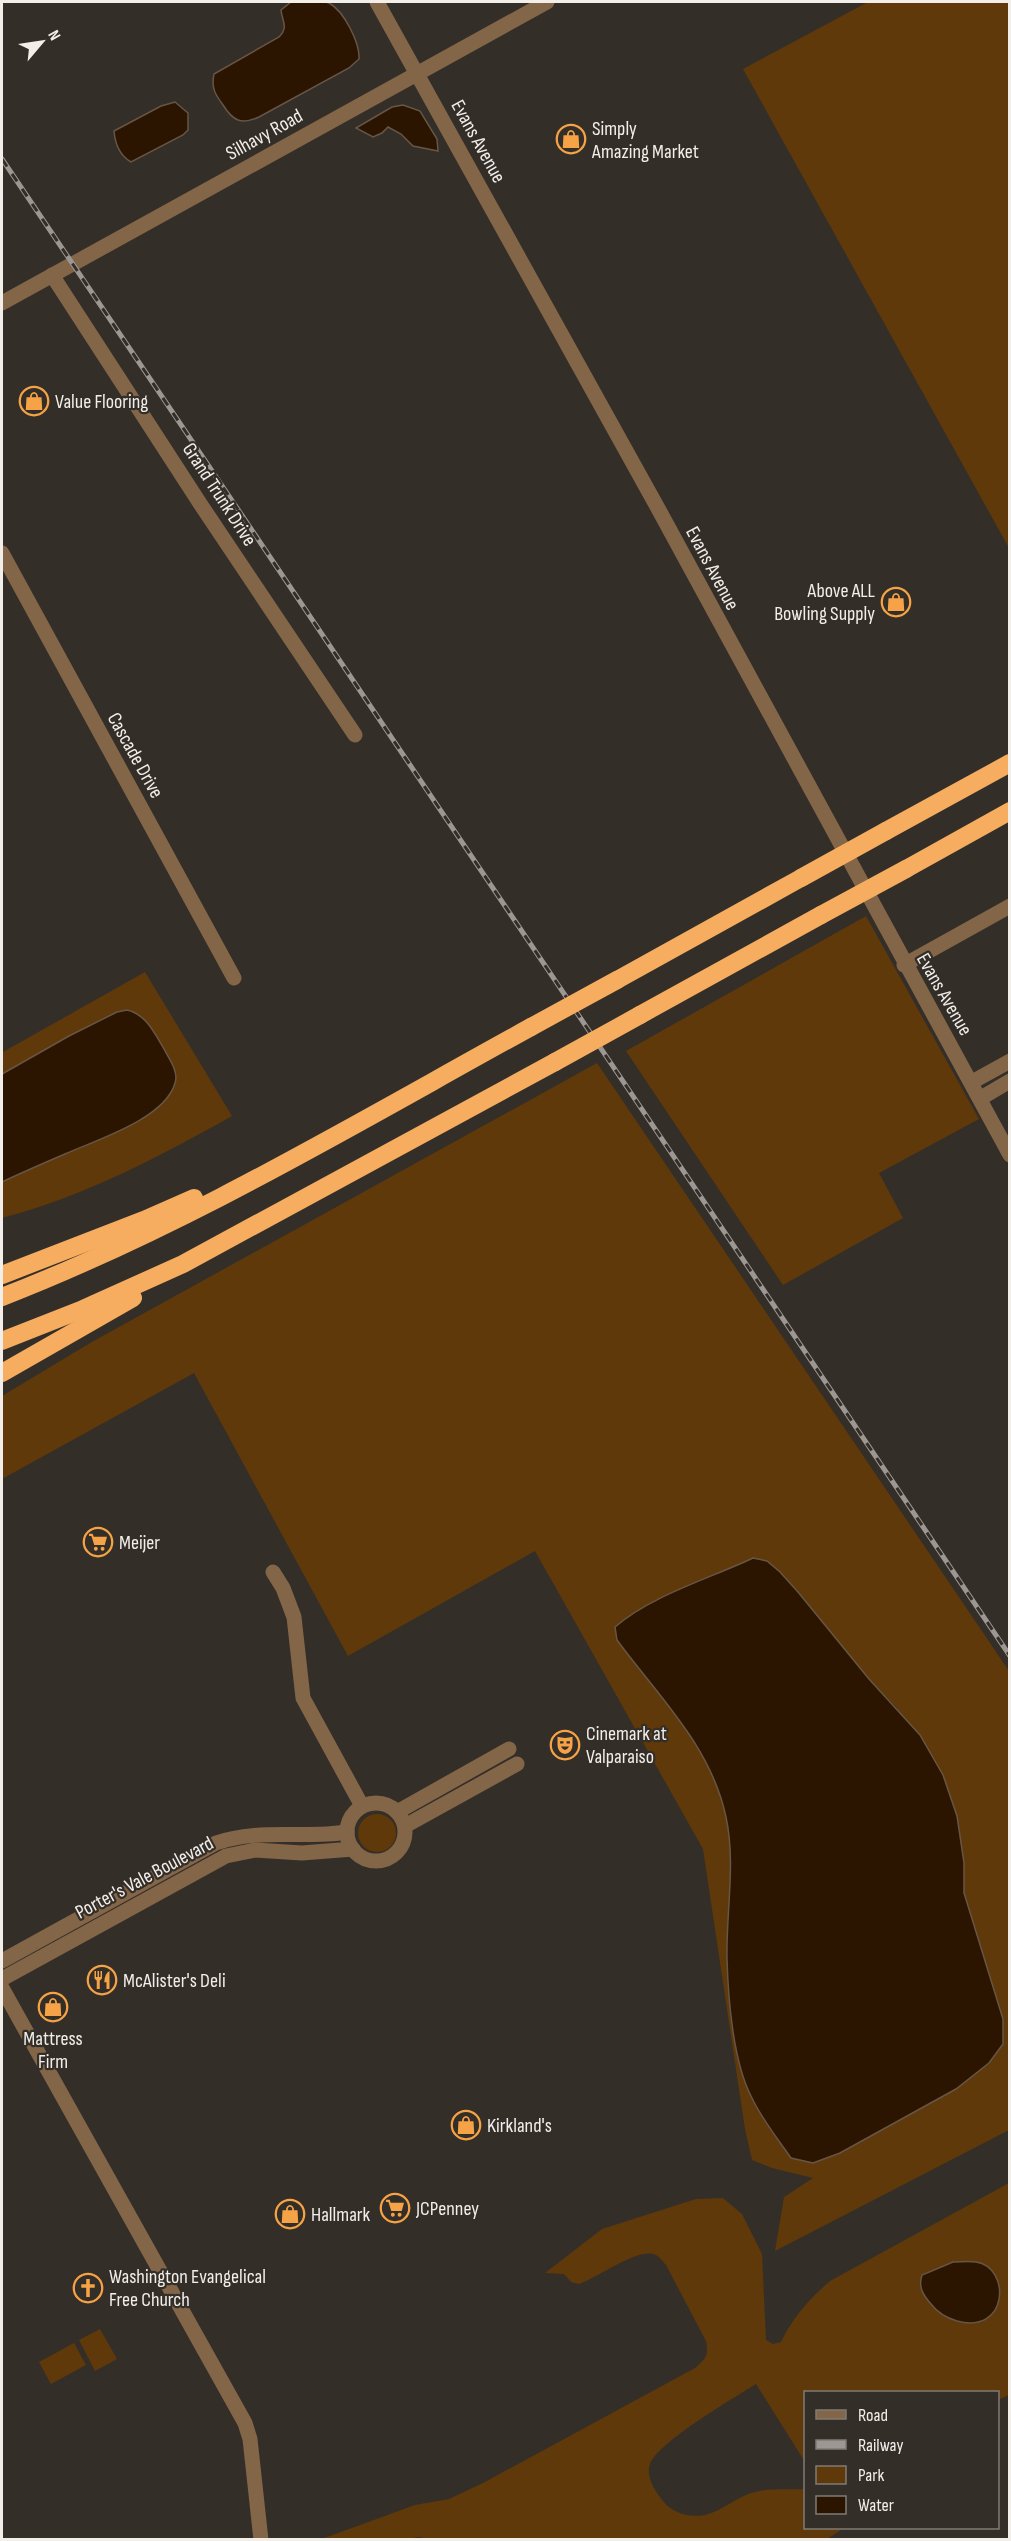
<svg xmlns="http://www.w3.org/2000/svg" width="1011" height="2541" viewBox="0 0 1011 2541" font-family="'Sofia Sans Condensed',sans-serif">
	<rect width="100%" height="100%" fill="#342e29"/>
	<g fill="#5f3909" fill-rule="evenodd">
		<path d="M868,2H1009V548L743,69Z"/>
		<path d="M866,916L979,1119L879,1173L903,1218L783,1285L626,1051Z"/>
		<path d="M145,972L232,1116C159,1157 83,1197 2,1218V1050L3,1052Z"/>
		<path d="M597,1063L1009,1671V2130L775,2251L784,2197L813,2178L772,2168L752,2160L745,2129L703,1849L535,1551L348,1656L194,1373L2,1479V1396L90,1343ZM753,1558L767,1562L780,1572L869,1679L897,1708L964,1863V1893L791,2158C777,2138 761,2118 751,2096C733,2061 727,1998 727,1958C726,1911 736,1864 726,1817C713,1754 669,1707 631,1659L728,1570Z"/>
		<circle cx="377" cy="1833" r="19"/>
		<path d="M1009,2183V2395L998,2400V2392H806L805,2462L756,2384C734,2398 658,2442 650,2464C645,2477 656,2492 663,2501C672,2513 690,2518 705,2515C720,2512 738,2496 755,2492C770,2488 790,2490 805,2489L806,2528H844L827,2539L434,2540L418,2537L405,2540H319L415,2505L449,2499L483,2483L695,2368C706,2359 709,2355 706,2341L666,2265C663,2262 660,2257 656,2255C640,2246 597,2278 579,2284L571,2282L564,2274L545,2273L602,2229L696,2199L723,2198L742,2214L762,2254L766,2340L773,2344L781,2342C793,2317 809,2299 830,2281Z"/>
		<path d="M100,2329L117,2359L95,2371L79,2340Z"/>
		<path d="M74,2343L86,2365L51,2384L39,2362Z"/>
	</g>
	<g fill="#2b1500" stroke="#675646" stroke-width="1.5">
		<path d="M291,2C301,1 320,0 329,3C344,11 360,43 359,59L349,68L259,117C241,125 233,121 223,105C215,94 211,88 214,74L279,37C289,27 282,21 281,10Z"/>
		<path d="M175,102L188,113V130L183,135L131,162C119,155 115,143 114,131L161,106Z"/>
		<path d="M403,105L420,111L437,139L438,151L413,146L401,134L388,127L382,133L373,137L356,128L392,107Z"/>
		<path d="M127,1010C146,1014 155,1034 164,1049C169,1059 179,1072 175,1083C165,1119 96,1140 65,1154C44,1163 23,1172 2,1182V1074L69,1036L117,1012Z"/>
		<path d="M753,1558L767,1561L780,1572L798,1592L869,1679L920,1735L943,1775L957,1816L964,1863V1893L1003,2019V2044L989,2063L956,2089L840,2153L813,2163L791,2158C777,2138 761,2118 751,2096C733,2061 728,1998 727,1958C726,1911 736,1864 726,1817C711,1746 658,1696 617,1640L615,1627C650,1596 711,1578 753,1558Z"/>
		<path d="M953,2262C961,2262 969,2261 976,2262C1011,2267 1009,2335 957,2321C947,2318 937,2312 931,2304C923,2295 918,2287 922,2275Z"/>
	</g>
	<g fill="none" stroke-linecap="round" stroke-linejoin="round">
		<g stroke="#836548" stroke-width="15">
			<path d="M377,2L660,512L1010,1155"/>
			<path d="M52,275L201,505L355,735"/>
			<path d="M2,303L547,2"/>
			<path d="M2,553L234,978"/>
			<path d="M904,965L1010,906"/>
			<path d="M972,1082L1010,1061"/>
			<path d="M981,1098L1010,1081"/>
			<path d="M273,1572L283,1588L294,1617L303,1698L362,1806"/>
			<circle cx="376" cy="1832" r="29"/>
			<path d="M397,1812L509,1749"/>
			<path d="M405,1826L517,1764"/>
			<path d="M2,1961L216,1843C259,1828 303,1839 347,1832"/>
			<path d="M2,1979L226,1856L255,1850L302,1853L353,1849"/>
			<path d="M2,1988L245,2423L250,2439L261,2540"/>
		</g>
		<g stroke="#f6ad5f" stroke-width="18">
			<path d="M886,831L1010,763"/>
			<path d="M906,869L1010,811"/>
			<path d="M617,980L801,878"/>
			<path d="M640,1015L821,915"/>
			<path d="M2,1275L144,1220L194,1198"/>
			<path d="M2,1297C187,1225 358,1122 531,1027"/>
			<path d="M2,1341L83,1309L183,1264L555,1062"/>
			<path d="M2,1373L133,1298"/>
		</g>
		<g stroke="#9c9792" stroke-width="5">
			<path id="rail" d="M2,159L1010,1656"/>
		</g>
		<use href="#rail" stroke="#342e29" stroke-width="3" stroke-dasharray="9" stroke-linecap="butt"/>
		<g stroke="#f6ad5f" stroke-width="18">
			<path d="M801,878L886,831"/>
			<path d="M821,915L906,869"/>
			<path d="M531,1027L617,980"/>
			<path d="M555,1062L640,1015"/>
		</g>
	</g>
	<defs>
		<g id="shop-ring" transform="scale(1.5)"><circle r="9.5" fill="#342e29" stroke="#f5a346" stroke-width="1.5"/><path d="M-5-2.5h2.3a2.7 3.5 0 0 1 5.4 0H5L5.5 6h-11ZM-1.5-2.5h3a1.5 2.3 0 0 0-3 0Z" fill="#f5a346"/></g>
		<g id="supermarket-ring" transform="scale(1.5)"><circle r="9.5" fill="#342e29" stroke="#f5a346" stroke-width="1.5"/><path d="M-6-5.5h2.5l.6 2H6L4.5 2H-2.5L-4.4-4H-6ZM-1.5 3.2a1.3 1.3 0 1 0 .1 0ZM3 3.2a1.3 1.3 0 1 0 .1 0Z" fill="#f5a346"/></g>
		<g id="theatre-ring" transform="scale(1.5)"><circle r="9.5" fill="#342e29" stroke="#f5a346" stroke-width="1.5"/><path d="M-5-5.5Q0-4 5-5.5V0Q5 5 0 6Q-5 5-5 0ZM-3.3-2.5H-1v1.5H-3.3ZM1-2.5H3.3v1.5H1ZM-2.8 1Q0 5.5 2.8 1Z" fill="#f5a346"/></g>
		<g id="restaurant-ring" transform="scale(1.5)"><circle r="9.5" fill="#342e29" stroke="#f5a346" stroke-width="1.5"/><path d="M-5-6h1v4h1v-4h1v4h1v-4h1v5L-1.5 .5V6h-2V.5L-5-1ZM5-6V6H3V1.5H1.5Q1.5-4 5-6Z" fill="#f5a346"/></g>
		<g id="church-ring" transform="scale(1.5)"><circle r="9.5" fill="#342e29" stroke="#f5a346" stroke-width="1.5"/><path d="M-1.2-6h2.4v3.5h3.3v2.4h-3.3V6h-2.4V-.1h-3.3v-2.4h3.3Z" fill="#f5a346"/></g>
	</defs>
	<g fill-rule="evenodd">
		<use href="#shop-ring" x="571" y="139"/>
		<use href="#shop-ring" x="34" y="401"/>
		<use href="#shop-ring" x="896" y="602"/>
		<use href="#supermarket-ring" x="98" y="1542"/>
		<use href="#theatre-ring" x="565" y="1745"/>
		<use href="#restaurant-ring" x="102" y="1980"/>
		<use href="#shop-ring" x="53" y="2007"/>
		<use href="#shop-ring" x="466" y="2125"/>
		<use href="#supermarket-ring" x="395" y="2208"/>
		<use href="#shop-ring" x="290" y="2214"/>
		<use href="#church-ring" x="88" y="2288"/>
	</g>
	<g text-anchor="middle" stroke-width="4.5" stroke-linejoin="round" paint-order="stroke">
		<g font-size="20" fill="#f2eeea" stroke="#342e29" text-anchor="start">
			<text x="592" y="135">Simply<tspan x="592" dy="23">Amazing Market</tspan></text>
			<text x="55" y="408">Value Flooring</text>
			<text x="875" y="597" text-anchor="end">Above ALL<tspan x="875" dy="23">Bowling Supply</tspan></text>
			<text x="119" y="1549">Meijer</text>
			<text x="586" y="1740">Cinemark at<tspan x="586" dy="23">Valparaiso</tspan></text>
			<text x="123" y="1987">McAlister's Deli</text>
			<text x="53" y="2045" text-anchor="middle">Mattress<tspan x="53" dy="23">Firm</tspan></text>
			<text x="487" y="2132">Kirkland's</text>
			<text x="416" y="2215">JCPenney</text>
			<text x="311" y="2221">Hallmark</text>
			<text x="109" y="2283">Washington Evangelical<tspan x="109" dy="23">Free Church</tspan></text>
		</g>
		<g font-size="20" fill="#f2eeea" stroke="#342e29">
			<text transform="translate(264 134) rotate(-29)" y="7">Silhavy Road</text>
			<text transform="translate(479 141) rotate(61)" y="7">Evans Avenue</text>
			<text transform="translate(220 494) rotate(57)" y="7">Grand Trunk Drive</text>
			<text transform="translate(713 568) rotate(62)" y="7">Evans Avenue</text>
			<text transform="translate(136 755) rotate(61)" y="7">Cascade Drive</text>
			<text transform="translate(945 994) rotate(60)" y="7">Evans Avenue</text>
			<text transform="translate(144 1877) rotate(-28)" y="7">Porter's Vale Boulevard</text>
		</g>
	</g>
	<rect width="1011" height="2541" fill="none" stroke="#f2eeea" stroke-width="6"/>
	<rect x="804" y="2391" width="195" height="138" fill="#342e29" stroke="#807b76" stroke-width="1.5"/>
	<rect x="816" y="2410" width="30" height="9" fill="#836548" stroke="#807b76" stroke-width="1.5"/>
	<text x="858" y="2421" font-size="18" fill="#f2eeea">Road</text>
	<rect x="816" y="2440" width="30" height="9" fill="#9c9792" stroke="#807b76" stroke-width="1.5"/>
	<text x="858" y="2451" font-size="18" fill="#f2eeea">Railway</text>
	<rect x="816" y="2466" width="30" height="18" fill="#5f3909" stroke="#807b76" stroke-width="1.5"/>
	<text x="858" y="2481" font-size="18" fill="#f2eeea">Park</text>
	<rect x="816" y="2496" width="30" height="18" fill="#2b1500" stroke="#807b76" stroke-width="1.5"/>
	<text x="858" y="2511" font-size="18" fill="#f2eeea">Water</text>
	<g transform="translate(42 42) rotate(61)" stroke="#342e29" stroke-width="4.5" paint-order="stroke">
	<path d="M0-4.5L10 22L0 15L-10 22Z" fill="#f2eeea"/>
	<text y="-9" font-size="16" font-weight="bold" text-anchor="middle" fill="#f2eeea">N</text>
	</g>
</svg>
